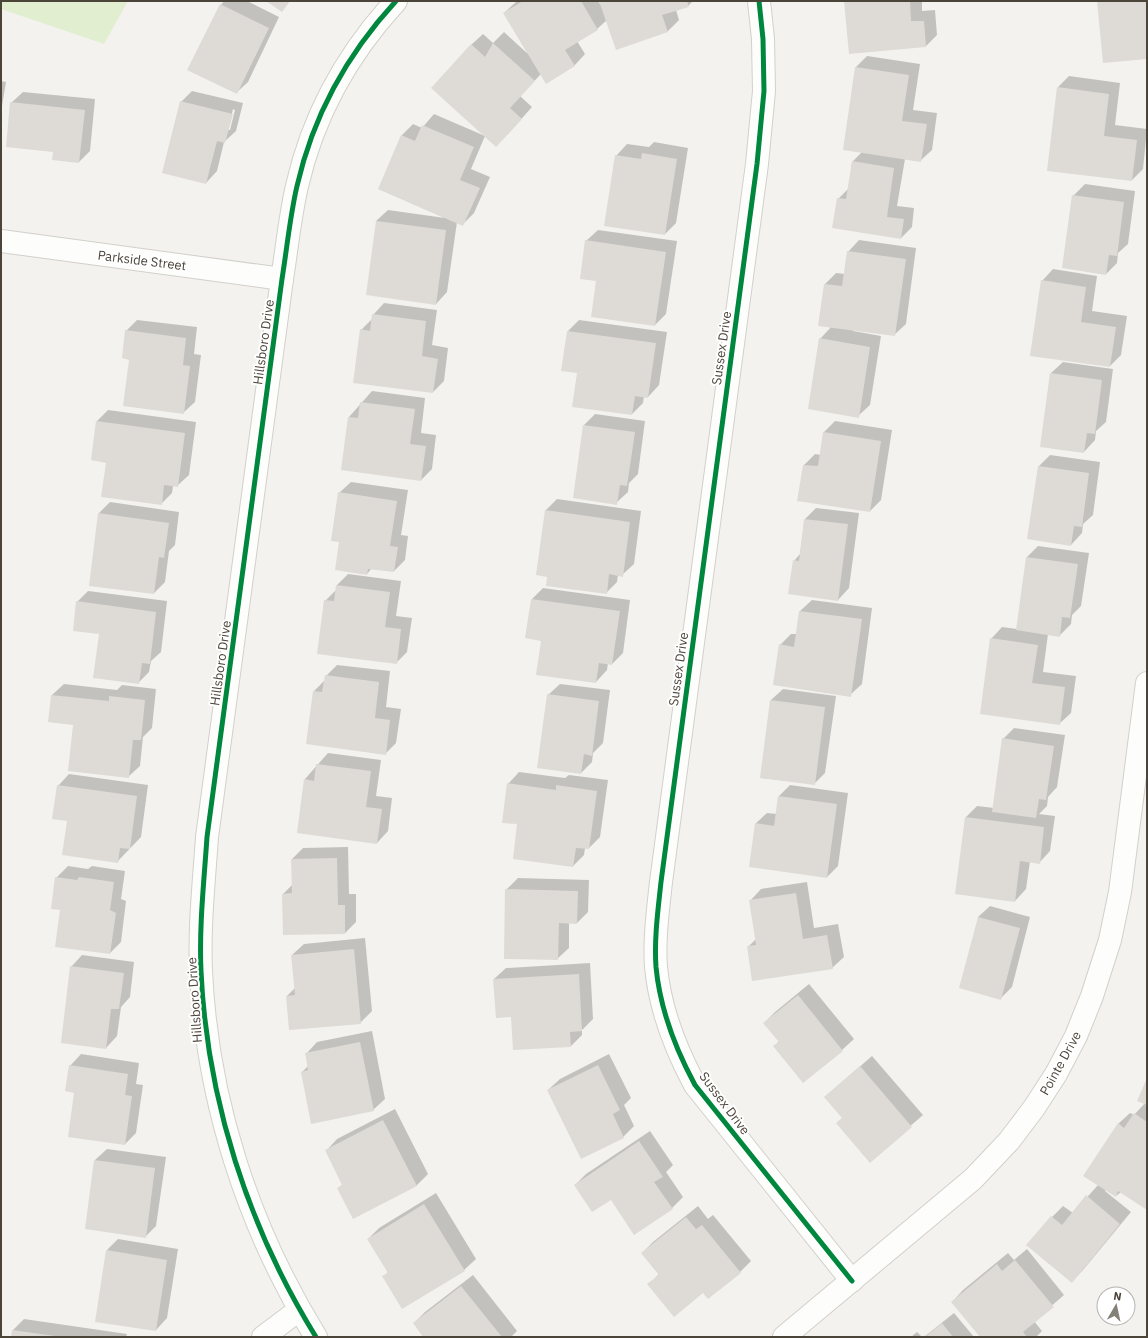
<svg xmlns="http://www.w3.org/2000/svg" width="1148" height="1338" viewBox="0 0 1148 1338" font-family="'IBM Plex Sans',sans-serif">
	<rect width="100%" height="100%" fill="#f4f2ee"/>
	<path fill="#e1eecf" d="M1,1H128L104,44L1,9Z"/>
	<g fill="#0003" fill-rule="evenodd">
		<path d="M224,1H247L279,17L248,82L236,93L221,5Z"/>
		<path d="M517,1H598L600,4V1H693L688,6L676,10L679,20L668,31L607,20L597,29L577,41L585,54L574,66L541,74L520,96L532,107L508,134L471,45L483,34L493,43L504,32L528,54L504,13Z"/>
		<path d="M845,1H922V11L935,10L937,35L926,46Z"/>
		<path d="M867,56L920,64L913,110L937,113L932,150L920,161L905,159L897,206L914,208L912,227L901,238L838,199L849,188L852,162L862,152L856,67Z"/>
		<path d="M1069,76L1120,83L1115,125L1147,129L1143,169L1132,180L1058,87Z"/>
		<path d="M1,81L6,82L1,112Z"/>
		<path d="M192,91L243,103L236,131L224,142L217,171L206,183L181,102ZM233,109L235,110L230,130H228Z"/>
		<path d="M23,92L95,99L90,151L79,162L54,151L11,103Z"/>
		<path d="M434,114L485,136L471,169L490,177L474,213L463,224L457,222L447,292L436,304L376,221L388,210L445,218L379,189L402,135L413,124L422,128Z"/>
		<path d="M654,142L688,148L676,223L665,234L616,156L627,144L649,147Z"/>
		<path d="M1085,184L1135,191L1128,244L1118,253L1117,263L1106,274L1073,196Z"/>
		<path d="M598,230L677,241L666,314L655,325L597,280L586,241Z"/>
		<path d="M859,240L916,248L906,324L894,335L853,329V331L881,336L870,405L858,416L820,339L832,326L825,284L836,273L845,274L848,252Z"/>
		<path d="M1053,269L1097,276L1092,311L1127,316L1121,355L1110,366L1042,281Z"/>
		<path d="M384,303L437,310L432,345L448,348L444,381L433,392L361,330L372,319L373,315Z"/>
		<path d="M137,320L197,327L194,354L201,355L195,402L183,413L130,359L126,331Z"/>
		<path d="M579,320L667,332L659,385L648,397L644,396L643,403L632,414L578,372L568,331Z"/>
		<path d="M1063,362L1113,369L1106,422L1096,431L1095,440L1084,452L1051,373Z"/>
		<path d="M372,391L425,398L421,433L436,435L432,469L421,480L349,417Z"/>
		<path d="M108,410L196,422L189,475L177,486H173L172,493L161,504L107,462L97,421Z"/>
		<path d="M595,414L645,421L638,474L629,483L628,492L616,503L584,425Z"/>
		<path d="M835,421L892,430L881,500L870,511L804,465L815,454L821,455L824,432Z"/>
		<path d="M1050,455L1100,462L1093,515L1083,524L1082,533L1071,545L1039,466Z"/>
		<path d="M351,482L408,490L401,535L408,536L405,560L394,571L372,568L367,574L340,541L339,493Z"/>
		<path d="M557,499L641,511L634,564L622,575H618L617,582L606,593L548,576L546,510Z"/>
		<path d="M110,502L179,512L175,545L169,551L165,582L154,593L99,513Z"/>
		<path d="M816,508L859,513L849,588L838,600L794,561L800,554L805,519Z"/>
		<path d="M1038,546L1089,553L1081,606L1072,615L1071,624L1059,636L1048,634L1043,672L1076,676L1071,713L1059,724L991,639L1002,627L1017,629L1027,557Z"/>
		<path d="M348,574L401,581L396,616L412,618L407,652L396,663L325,601L336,590L337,585Z"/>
		<path d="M543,588L630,600L623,653L612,664L608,663L607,670L596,682L542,640L532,599Z"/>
		<path d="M88,591L167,601L161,652L151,661L149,672L138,683L77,602Z"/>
		<path d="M812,600L872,608L862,684L850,695L780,645L791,634H797L800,611Z"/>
		<path d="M337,665L390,671L386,707L401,709L396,743L385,754L314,691L325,680L326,676Z"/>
		<path d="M64,684L117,690L122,685L156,689L152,728L143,737L140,766L128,777L74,724L52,695Z"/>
		<path d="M560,684L610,690L603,743L593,753L592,762L581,773L548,695Z"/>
		<path d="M783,689L836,696L825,773L814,784L761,778L771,700Z"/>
		<path d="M1014,728L1065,735L1057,787L1048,797L1047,806L1039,814L1055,816L1050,851L1039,863L1030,861L1026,889L1015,901L966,817L977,806L994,808L1003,739Z"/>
		<path d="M328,753L381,760L376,796L392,798L388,831L377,843L305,779Z"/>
		<path d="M519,772L565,778L569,775L608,780L600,837L589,848H585L584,855L573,866L518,824L508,784Z"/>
		<path d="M69,774L148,785L141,837L117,862L68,820L58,786Z"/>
		<path d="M790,785L848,793L838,866L827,877L755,824L767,813L777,814L779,796Z"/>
		<path d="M348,847L349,894H356V922L345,933L283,894L293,884L292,859L303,848Z"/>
		<path d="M68,866L88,869L92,866L125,871L121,899L126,901L121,942L110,953L62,910L56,878Z"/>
		<path d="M518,878L589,880L588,912L577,923H569V948L557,959L506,890Z"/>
		<path d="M807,882L814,928L838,924L844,957L832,968L748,947L756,939L750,901L761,889Z"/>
		<path d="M990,906L1030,917L1012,987L1001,998L978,917Z"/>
		<path d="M365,938L372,1011L360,1023L287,996L295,988L292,955L304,944Z"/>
		<path d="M82,955L134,962L130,997L121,1007L117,1036L106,1048L71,967Z"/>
		<path d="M590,963L593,1019L582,1030V1035L571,1046L512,1016L494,979L506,968Z"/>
		<path d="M809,984L854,1039L842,1050L775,1046L779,1041L764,1023L775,1012Z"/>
		<path d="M372,1031L385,1099L373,1110L302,1072L308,1066L306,1054L317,1042Z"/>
		<path d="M81,1054L139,1063L136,1084L143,1085L136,1133L125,1144L75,1092L70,1066Z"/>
		<path d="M609,1054L631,1098L624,1105L634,1126L623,1137L548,1090L560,1079Z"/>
		<path d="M872,1056L923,1115L870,1161L843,1117L825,1097Z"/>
		<path d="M1147,1080V1209L1121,1192L1116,1196L1106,1190L1105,1191L1131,1212L1083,1270L1072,1281L1052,1217L1063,1206L1073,1213L1098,1185L1118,1124L1130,1113L1134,1115L1145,1103Z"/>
		<path d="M395,1109L428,1174L417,1185L354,1217L339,1188L343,1184L326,1151L337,1139Z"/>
		<path d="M650,1131L673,1165L666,1172L683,1197L672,1208L611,1199L575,1185L586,1174Z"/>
		<path d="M107,1149L166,1157L156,1226L145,1237L95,1160Z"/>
		<path d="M436,1193L476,1259L464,1270L402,1307L384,1277L388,1272L368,1239L379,1228Z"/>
		<path d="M698,1206L708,1219L713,1215L751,1261L740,1272L649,1284L659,1274L642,1253L653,1242Z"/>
		<path d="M118,1239L178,1249L167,1318L156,1330L107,1250Z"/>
		<path d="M1027,1249L1064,1295L1034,1321L1042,1331L1036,1337H981L952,1302L963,1290L1008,1253L1014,1260Z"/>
		<path d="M473,1275L517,1331L511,1337H424L414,1323L425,1312Z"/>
		<path d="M954,1313L974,1337H924Z"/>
		<path d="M24,1319L127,1334L126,1337H12L13,1330Z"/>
		<path d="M917,1332L922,1337H911Z"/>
	</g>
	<g fill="#dedbd6">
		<path d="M266,1H290L282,12Z"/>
		<path d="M523,1H581L598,30L565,50L575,66L546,84L503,13Z"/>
		<path d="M599,1H687L689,7L662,15L668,32L616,50Z"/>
		<path d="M844,1H910L911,21H924L926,47L849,54Z"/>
		<path d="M1097,1H1147V59L1103,63Z"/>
		<path d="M220,4L269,28L237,94L187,70Z"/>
		<path d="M493,43L535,81L510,108L522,119L496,147L431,88L471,44L485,57Z"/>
		<path d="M855,67L909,75L902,121L927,124L921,162L843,150Z"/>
		<path d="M1057,87L1109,94L1104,136L1137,140L1132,181L1047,171Z"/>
		<path d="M180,101L233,114L225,143L217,141L206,184L162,173Z"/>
		<path d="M10,102L85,110L79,163L52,160L53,152L6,147Z"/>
		<path d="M422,125L474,147L460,180L480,188L463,226L378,189L401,135L415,141Z"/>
		<path d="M642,153L677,159L665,235L604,226L615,155L641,159Z"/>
		<path d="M852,161L894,168L887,217L904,219L901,239L832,228L837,198L846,199Z"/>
		<path d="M1072,195L1124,202L1117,256L1109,255L1106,275L1062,268Z"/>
		<path d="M376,221L446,230L436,305L366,295Z"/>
		<path d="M585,240L666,252L655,326L591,317L596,281L580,279Z"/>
		<path d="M847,251L906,259L895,336L818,326L824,284L842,286Z"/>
		<path d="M1041,280L1086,287L1081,322L1116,327L1110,367L1030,356Z"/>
		<path d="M372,314L426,321L422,356L438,359L433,393L353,383L360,329L370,331Z"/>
		<path d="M125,330L186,338L183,365L190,366L184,414L123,406L129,360L122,358Z"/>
		<path d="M567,331L656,343L648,398L635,396L632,415L572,407L577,373L561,371Z"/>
		<path d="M819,338L870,347L859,418L808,409Z"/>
		<path d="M1050,373L1102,380L1095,434L1087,433L1084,453L1040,447Z"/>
		<path d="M360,402L415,409L410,444L426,446L421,481L341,470L348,417L358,418Z"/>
		<path d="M96,421L185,433L178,487L164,485L162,505L101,497L106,463L91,460Z"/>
		<path d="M583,425L635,432L627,486L620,485L617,505L573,498Z"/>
		<path d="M823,432L881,441L870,512L797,501L803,465L818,466Z"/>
		<path d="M1038,466L1089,473L1082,527L1074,526L1071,546L1027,539Z"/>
		<path d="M338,492L397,501L390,546L398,547L394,572L368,569L367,575L335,570L339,542L331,541Z"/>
		<path d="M545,510L630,522L623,577L609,574L607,594L546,586L547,577L536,575Z"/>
		<path d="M98,513L169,523L164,558L159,557L154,594L89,586Z"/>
		<path d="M804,519L848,524L838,601L788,594L793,560L799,561Z"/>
		<path d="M1026,557L1078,564L1070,618L1062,617L1060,637L1016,630Z"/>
		<path d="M336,585L390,592L385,627L401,629L397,664L317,654L324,600L334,601Z"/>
		<path d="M531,599L620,611L612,665L599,663L596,683L536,675L541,641L525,638Z"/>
		<path d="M76,601L156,612L150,664L142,663L139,684L93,678L99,634L73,631Z"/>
		<path d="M799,611L862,619L851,697L773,685L779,644L794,647Z"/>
		<path d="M990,638L1038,645L1032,683L1065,687L1060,725L980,714Z"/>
		<path d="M325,675L379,682L375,718L390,720L386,755L306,744L313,691L322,692Z"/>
		<path d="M547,694L599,701L592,756L584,754L581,774L537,768Z"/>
		<path d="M51,695L109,701V696L145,700L141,740H133L129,778L68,771L73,725L48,722Z"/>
		<path d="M770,700L825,707L815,785L760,778Z"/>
		<path d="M1002,738L1054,746L1046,800L1039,799L1036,818L992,812Z"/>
		<path d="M316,764L371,771L366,807L382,809L377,844L297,833L304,779L314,781Z"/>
		<path d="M507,783L556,790V785L597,791L589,849L576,848L573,867L513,859L517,824L502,823Z"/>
		<path d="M57,785L137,796L130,849L120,848L118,863L62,855L67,821L52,819Z"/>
		<path d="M778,796L837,804L827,878L749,867L755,823L774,826Z"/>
		<path d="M965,817L1044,827L1040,864L1020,861L1015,902L955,894Z"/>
		<path d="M337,858L338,905H345V934L283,935L282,894L292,893L291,859Z"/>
		<path d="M55,877L77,880L79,877L114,882L110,910L116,913L110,954L55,947L60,910L51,909Z"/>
		<path d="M505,889L578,891L577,924L559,923L558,960L504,959Z"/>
		<path d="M796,893L803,939L827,935L833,969L752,981L747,946L756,945L749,900Z"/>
		<path d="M978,917L1020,928L1001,1000L959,988Z"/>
		<path d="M354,949L361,1024L289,1030L286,996L295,995L291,955Z"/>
		<path d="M70,966L124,973L119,1009H111L106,1049L61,1043Z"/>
		<path d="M579,974L582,1031L570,1032L571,1047L513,1050L511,1017L496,1018L493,979Z"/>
		<path d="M798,995L843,1051L803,1083L773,1046L779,1042L763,1023Z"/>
		<path d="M360,1042L374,1111L311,1124L301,1072L308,1070L305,1053Z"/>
		<path d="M69,1065L128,1074L125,1095L132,1096L125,1145L68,1137L74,1093L65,1091Z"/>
		<path d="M598,1065L620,1110L613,1114L624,1138L581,1159L547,1090Z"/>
		<path d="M860,1066L912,1127L870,1163L836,1123L842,1118L824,1097Z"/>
		<path d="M1147,1078V1105L1137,1101Z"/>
		<path d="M1134,1113L1147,1122V1210L1118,1191L1116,1197L1083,1176L1118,1123L1124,1128Z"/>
		<path d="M383,1120L417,1186L353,1219L337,1188L342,1185L325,1150Z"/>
		<path d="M639,1141L663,1177L654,1182L673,1209L634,1235L611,1200L592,1212L574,1185Z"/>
		<path d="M94,1160L155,1168L146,1238L85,1229Z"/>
		<path d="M1086,1195L1120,1224L1072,1283L1026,1245L1051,1216L1062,1225Z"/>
		<path d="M424,1204L465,1271L402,1309L382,1276L388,1273L367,1239Z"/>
		<path d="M686,1217L696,1229L702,1225L741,1273L708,1299L703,1293L674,1317L647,1284L659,1275L641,1253Z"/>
		<path d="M106,1250L167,1260L156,1331L95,1322Z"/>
		<path d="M1015,1260L1054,1307L1023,1332L1027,1337H980L951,1302L997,1264L1002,1271Z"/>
		<path d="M461,1286L502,1337H423L413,1323Z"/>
		<path d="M942,1323L953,1337H925Z"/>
		<path d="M12,1330L55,1336V1337H11Z"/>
	</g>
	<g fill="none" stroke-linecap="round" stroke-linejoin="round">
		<g stroke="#d2d0cb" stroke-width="24">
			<g id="minor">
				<path d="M759,1L763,39L764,91L757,164L661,882C658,910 654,939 656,967C660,1009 675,1048 695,1085L852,1281"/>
				<path d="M1,241L282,279"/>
				<path d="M263,1337L299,1310"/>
				<path d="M316,1337C248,1227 207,1100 201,971C199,926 204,882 207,837L282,279C287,248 290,216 297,186C313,116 348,53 396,1"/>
				<path d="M784,1337L973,1179L1009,1141L1034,1108L1056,1074L1076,1036L1092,996L1110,940L1120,892L1147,683"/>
			</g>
		</g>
		<use href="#minor" stroke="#fdfdfc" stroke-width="22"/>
		<g stroke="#fff" stroke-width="8">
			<g id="cycleway">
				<path d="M759,1L763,39L764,91L757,164L661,882C658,910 654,939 656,967C660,1009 675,1048 695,1085L852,1281"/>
				<path d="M316,1337C248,1227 207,1100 201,971C199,926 204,882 207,837L282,279C287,248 290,216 297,186C313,116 348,53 396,1"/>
			</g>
		</g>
		<use href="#cycleway" stroke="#00873e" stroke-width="5"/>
	</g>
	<g text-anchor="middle" stroke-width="4" stroke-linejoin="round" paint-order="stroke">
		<g font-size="13" fill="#4b4439" stroke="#fff">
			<text transform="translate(142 260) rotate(7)" y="5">Parkside Street</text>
			<text transform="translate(263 342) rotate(-82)" y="5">Hillsboro Drive</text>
			<text transform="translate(721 348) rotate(-82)" y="5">Sussex Drive</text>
			<text transform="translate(220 663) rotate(-82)" y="5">Hillsboro Drive</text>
			<text transform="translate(678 669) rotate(-82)" y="5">Sussex Drive</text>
			<text transform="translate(194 1000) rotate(-94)" y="5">Hillsboro Drive</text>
			<text transform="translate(1060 1063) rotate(-61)" y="5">Pointe Drive</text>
			<text transform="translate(725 1103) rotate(53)" y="5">Sussex Drive</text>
		</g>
	</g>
	<rect width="1148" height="1338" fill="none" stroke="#4b4439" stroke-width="4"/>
	<g transform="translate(1116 1306) rotate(9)"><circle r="19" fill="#ffffff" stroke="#b7b4b0"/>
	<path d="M0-3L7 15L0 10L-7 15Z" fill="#868178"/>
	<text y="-6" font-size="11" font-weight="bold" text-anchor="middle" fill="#4b4439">N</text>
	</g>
</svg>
